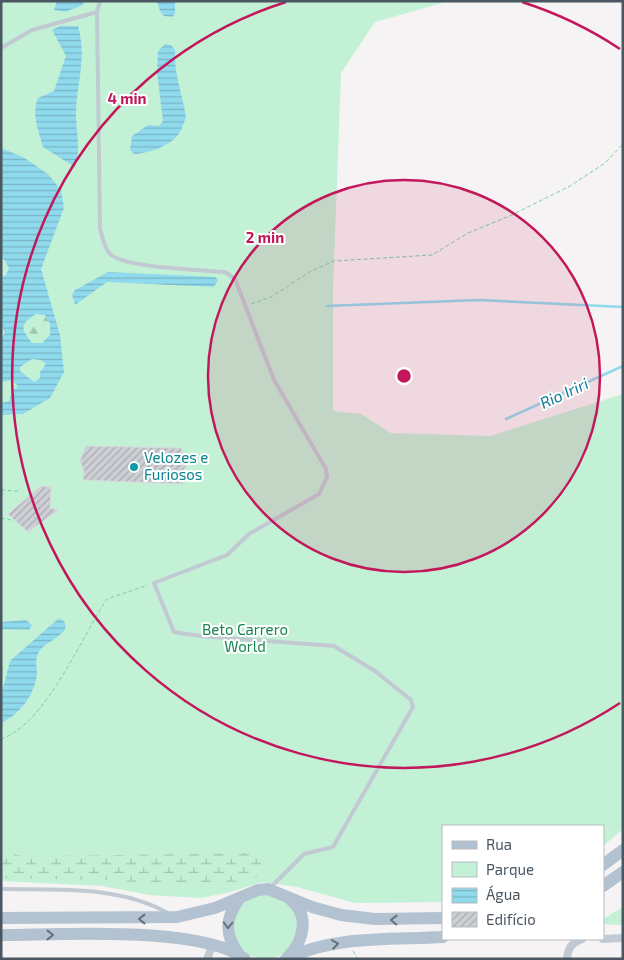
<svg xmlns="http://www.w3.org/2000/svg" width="624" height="960" viewBox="0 0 624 960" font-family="'Exo 2',sans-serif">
	<defs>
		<pattern id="forest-firs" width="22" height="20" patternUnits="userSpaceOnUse" patternTransform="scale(1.25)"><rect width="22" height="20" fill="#c3f1d5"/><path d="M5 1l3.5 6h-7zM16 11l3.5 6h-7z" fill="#a0c6b0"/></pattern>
		<pattern id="wetland-marsh" width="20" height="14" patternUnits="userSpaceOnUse" patternTransform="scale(1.25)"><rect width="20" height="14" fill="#c3f1d5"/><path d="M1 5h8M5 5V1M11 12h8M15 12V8" fill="none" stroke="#a0c6b0"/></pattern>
		<pattern id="water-rules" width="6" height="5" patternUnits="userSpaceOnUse" patternTransform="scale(1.25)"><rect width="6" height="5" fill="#90daee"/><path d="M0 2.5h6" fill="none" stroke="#78b4c4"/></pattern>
		<pattern id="building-hatch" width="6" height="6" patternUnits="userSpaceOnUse" patternTransform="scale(1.25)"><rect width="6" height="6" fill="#cdcfd5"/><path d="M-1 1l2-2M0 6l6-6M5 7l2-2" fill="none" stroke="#a8abb0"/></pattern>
	</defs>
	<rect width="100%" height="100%" fill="#f5f3f3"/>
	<g fill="#c3f1d5">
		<path d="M1,1H449L375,22L341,73L333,290V411L361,414L391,433L490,436L623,394V829L603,846V826H443V902L355,903L297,887L262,882L227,893L200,898L149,895L102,886L1,881Z"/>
		<circle cx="265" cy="927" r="32"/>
	</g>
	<g fill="url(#forest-firs)">
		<path d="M1,258L5,260L9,270L5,276L1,277Z"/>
		<circle cx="38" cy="329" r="14"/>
		<path d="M623,907V925L603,924V919Z"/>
	</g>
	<path fill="url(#wetland-marsh)" d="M1,851L22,856H50L245,853C258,853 267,854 268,868L257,877L235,882L162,884L109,880L1,878Z"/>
	<g fill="url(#water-rules)" fill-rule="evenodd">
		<path d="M57,1H84L83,5L65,12L54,10Z"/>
		<path d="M157,1H175V14L172,17L164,16L160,11Z"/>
		<path d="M60,26H78C87,59 77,81 76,113C76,131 81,150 75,167L43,147C39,131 31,115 38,98L54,91L66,56L52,30Z"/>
		<path d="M165,44L171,45L175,50C174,74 182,93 186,117C184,122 182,130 178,135C168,147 149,153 134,154L130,150L132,136L148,125L159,126L163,121L157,72L158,51Z"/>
		<path d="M1,148L23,157L48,174L61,190L64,208L41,269L60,335L64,372L50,398L23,414L1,415V403L9,401L12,391L18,386L12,380L1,382V338L5,333L1,324V277L5,276L9,269L5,260L1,258ZM36,314L45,315L50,324V335L42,343H32C21,328 19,325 36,314ZM32,359L41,360L46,364L40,372V378L34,382L20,371V367Z"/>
		<path d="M108,272L215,277L218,280L214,287L107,282L75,305L72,295L75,290Z"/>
		<path d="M59,618L64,621L66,627C60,640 43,642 38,654C35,660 37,667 37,673C35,695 20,714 1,723V696L10,661Z"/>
		<path d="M26,620L32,625L29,630L1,629V622Z"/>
	</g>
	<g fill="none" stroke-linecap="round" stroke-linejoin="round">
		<g stroke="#90daee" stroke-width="2.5">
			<path d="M327,306L479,300L623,307"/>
			<path d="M506,419L623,366"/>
		</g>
	</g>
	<g fill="url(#building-hatch)" stroke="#d7d9de">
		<path d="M86,446L181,448L187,464L182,474L183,484L83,480L84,471L80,461Z"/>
		<path d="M41,486L51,487L50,508L58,510L28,532L8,514Z"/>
	</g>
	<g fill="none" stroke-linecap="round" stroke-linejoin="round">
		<g stroke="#7ad0a6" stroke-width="1" stroke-dasharray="4 2.5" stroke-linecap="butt">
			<path d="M251,304L271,297L311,271L334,261L432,255L468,233L512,215L570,186L605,163L623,144"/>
			<path d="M1,490L18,491"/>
			<path d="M1,496L5,491"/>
			<path d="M1,518L11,520"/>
			<path d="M1,739C46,724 80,639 107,599L148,585"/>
			<path d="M353,951L358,959"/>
		</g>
		<g stroke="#c1cad2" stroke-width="4">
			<path d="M97,12L100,229C103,237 104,248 110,254C125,268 202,270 225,272L235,279L274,380L326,469L327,477L319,494L249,534L227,555L154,583L174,632L201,636L334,646L375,671L411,700L413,707L333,847L304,854L270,888"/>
			<path d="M1,48L32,30L97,12L100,1"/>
			<path d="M1,889C58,890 117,885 168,913"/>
		</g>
		<g stroke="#c1cad2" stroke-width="8">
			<path d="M603,939L623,938"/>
			<path d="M207,959L213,944"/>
			<path d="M567,959C568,947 572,943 582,939"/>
		</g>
		<g stroke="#b3c2d1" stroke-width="12">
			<path d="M603,865L623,850"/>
			<path d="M603,886L623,872"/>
			<path d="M1,918L177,917L215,908L258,890L268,889L312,907L341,915L375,919L443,918"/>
			<path d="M1,935C59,935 201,925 245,959"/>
			<path d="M238,953C224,934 225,917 240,898"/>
			<path d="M288,957C304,941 310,915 290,899"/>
			<path d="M286,959C334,935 391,940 443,937"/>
		</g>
	</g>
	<defs><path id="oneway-chevron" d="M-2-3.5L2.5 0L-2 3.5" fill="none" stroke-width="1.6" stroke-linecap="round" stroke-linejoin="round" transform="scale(1.25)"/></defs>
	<g stroke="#64717d">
		<use href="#oneway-chevron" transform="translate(142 919) rotate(180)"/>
		<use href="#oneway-chevron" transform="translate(394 920) rotate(-179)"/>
		<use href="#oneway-chevron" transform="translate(228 925) rotate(92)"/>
		<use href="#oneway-chevron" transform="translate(50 935)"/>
		<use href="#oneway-chevron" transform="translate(335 944) rotate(-9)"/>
	</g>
	<circle cx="404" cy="376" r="196" fill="#c2185b" fill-opacity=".12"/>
	<g fill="none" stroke="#c2185b" stroke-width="2.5">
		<circle cx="404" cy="376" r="196"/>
		<path d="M620 703A392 392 0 1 1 286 2M522 2A392 392 0 0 1 620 49"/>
	</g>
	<circle fill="#0f9aa8" stroke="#fff" stroke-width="2" cx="134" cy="467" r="5"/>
	<g text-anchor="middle" stroke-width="4" stroke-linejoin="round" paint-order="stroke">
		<g font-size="15" fill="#0d838f" stroke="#fff" text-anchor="start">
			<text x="144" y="463">Velozes e<tspan x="144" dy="17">Furiosos</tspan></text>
		</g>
		<g font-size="15" fill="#17864f" stroke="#fff">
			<text x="245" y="635">Beto Carrero<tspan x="245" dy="17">World</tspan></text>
		</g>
		<g font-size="16" font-style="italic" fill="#0c7c9b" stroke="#fff">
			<text transform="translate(564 393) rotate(-25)" y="6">Rio Iriri</text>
		</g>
	</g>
	<circle cx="404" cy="376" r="8" fill="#c2185b" stroke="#fff" stroke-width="2.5"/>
	<g font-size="15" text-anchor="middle" font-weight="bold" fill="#c2185b" stroke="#fff" stroke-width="4" stroke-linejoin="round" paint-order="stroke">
		<text x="127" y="104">4 min</text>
		<text x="265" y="243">2 min</text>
	</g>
	<rect width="624" height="960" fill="none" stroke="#4a5661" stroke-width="5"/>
	<rect x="442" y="825" width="162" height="115" fill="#ffffff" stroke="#b7bbc0"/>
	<rect x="452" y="841" width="25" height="8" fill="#b3c2d1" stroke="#b7bbc0"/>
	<text x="486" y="850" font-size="15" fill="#4a5661">Rua</text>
	<rect x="452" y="862" width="25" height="15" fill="#c3f1d5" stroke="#b7bbc0"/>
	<text x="486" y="875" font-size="15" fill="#4a5661">Parque</text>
	<rect x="452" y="888" width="25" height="15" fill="url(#water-rules)" stroke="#b7bbc0"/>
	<text x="486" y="900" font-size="15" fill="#4a5661">Água</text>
	<rect x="452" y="912" width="25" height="15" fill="url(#building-hatch)" stroke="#b7bbc0"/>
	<text x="486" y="925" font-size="15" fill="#4a5661">Edifício</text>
</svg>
